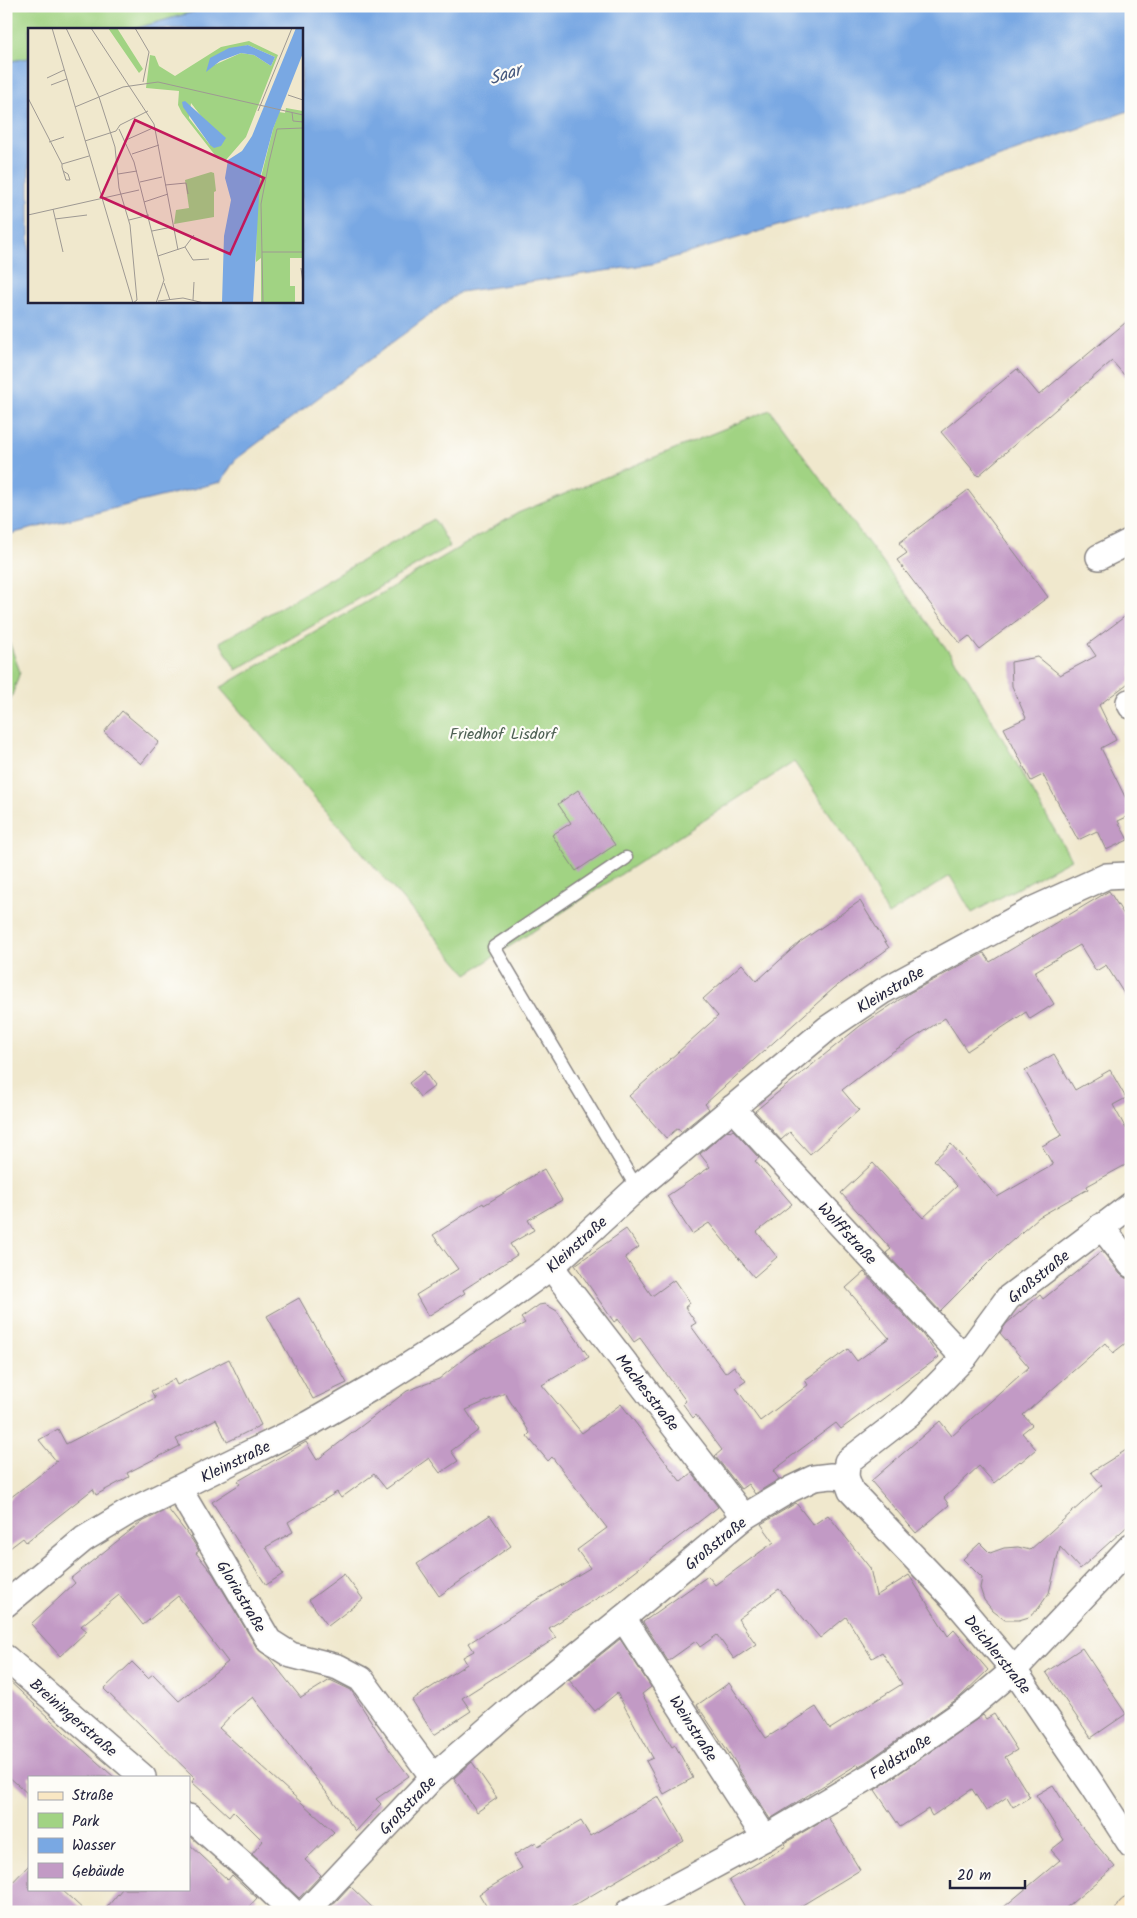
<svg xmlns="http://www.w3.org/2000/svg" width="1137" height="1918" viewBox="0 0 1137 1918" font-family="Kalam,sans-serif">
	<rect width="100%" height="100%" fill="#fdfcf7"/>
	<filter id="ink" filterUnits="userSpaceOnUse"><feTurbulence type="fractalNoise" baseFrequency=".02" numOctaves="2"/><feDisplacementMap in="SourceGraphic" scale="10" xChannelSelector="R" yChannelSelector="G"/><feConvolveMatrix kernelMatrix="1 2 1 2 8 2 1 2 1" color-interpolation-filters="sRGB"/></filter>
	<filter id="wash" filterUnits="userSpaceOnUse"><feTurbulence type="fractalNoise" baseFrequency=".0096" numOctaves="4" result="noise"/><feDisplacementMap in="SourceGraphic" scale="20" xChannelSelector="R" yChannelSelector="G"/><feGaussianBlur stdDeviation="1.12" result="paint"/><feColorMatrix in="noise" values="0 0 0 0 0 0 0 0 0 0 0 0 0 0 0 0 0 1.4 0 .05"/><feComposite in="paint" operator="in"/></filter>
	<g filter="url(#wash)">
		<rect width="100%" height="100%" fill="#f0e8cd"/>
		<g fill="#a1d383" stroke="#627a5f">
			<path d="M6,6H214L134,29H29V58L6,62Z"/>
			<path d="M770,410L968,678L1071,859L972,913L950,876L888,915L854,849L794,762L467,974L220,688L518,513Z"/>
			<path d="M434,519L450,546L236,670L220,642Z"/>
			<path d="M6,633L20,672L6,713Z"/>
		</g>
		<path fill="#79a8e3" stroke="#4e658f" d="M214,6H1131V110L946,175L652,264L460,292L235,460L221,482L6,535V62L29,58V301H301V29H134Z"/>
		<g id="blocks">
			<g fill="#c29ac5">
				<path d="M1131,318V383L1112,361L978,476L941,432L1017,369L1039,395Z"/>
				<path d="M968,490L1048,597L979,649L969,636L960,643L897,560L907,553L899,543Z"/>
				<path d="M1131,612V681L1099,705L1116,740L1101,748L1131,809V815L1118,821L1128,840L1106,850L1097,831L1078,840L1043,775L1031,781L1004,728L1026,718L1012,686L1011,662L1038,657L1060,675L1096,656L1088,644Z"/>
				<path d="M122,711L159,742L141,764L104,732Z"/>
				<path d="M578,790L615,845L576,871L552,835L571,823L558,804Z"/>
				<path d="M1109,891L1131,926V1005L1106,965L1096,971L1080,945L1034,972L1054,1004L1030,1019L1026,1012L967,1051L945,1018L889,1054L842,1090L859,1110L810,1154L790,1132L781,1140L755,1111L860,1026L911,992L984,953L990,962Z"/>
				<path d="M860,901L889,948L834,988L705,1104L709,1109L681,1132L678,1128L666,1138L629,1096L718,1016L703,999L742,964L757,981L800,942Z"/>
				<path d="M1054,1054L1075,1090L1110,1070L1126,1098L1113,1105L1131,1138V1162L1087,1186L1088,1189L1039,1217L998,1253L940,1311L886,1253L891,1249L841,1193L873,1163L923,1218L957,1186L934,1160L951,1144L997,1197L1053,1165L1042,1146L1062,1135L1025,1071Z"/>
				<path d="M424,1071L435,1086L420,1097L409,1083Z"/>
				<path d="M728,1130L730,1132L733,1130L759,1158L755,1161L792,1204L757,1232L777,1257L754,1277L709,1223L692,1234L667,1196L710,1167L700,1154Z"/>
				<path d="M544,1169L562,1200L528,1220L534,1230L510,1244L517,1255L463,1290L465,1293L428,1316L416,1295L458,1269L433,1235L483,1203L484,1205Z"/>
				<path d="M626,1229L639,1247L625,1257L652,1296L674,1280L690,1303L685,1307L696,1323L691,1326L725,1373L734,1366L746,1381L736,1388L760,1421L808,1385L805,1380L848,1349L857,1361L889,1338L846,1288L864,1272L922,1334L939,1357L841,1429L836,1423L789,1458V1459L773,1471L779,1479L755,1494L748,1484L741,1489L715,1456L722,1450L696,1415L693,1418L683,1404L686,1401L640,1338L634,1342L618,1319L614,1322L575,1265Z"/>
				<path d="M1102,1251L1120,1274L1125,1278L1131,1279V1339L1113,1353L1105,1343L1023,1415L1032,1425L1022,1433L1036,1449L1021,1462L1020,1461L994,1483L979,1466L944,1498L949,1505L916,1533L871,1481L940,1421L952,1436L1029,1367L1000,1333L1006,1324L1040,1295L1043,1299Z"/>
				<path d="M299,1298L347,1383L313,1399L267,1316Z"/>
				<path d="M545,1304L557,1311L589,1357L542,1385L582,1433L621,1404L681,1482L692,1473L718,1507L609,1591L549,1628L556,1638L462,1698L471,1711L434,1735L412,1700L467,1664L463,1657L474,1651L469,1643L533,1602L590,1568L577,1550L607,1528L552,1457L548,1461L527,1436L530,1433L505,1393L466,1410L479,1430L451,1451L458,1461L440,1473L429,1458L386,1489L374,1474L341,1498L337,1492L288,1522L293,1532L266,1547L283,1574L266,1585L212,1502L240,1484L238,1481L306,1442L317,1460L407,1391L439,1379L470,1354L525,1323L521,1318L539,1305Z"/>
				<path d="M229,1359L261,1425L227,1442L216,1419L176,1439L180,1446L127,1473L129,1477L96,1495L93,1489L26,1542L23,1538L6,1551V1501L57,1462L39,1440L58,1429L66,1444L155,1398L151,1391L174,1379L177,1385Z"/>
				<path d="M1131,1447V1523L1080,1569L1060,1547L1049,1593L1038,1609L1029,1617L1019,1620H1005L993,1611L984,1600L980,1588L982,1578L963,1559L980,1543L990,1553L1004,1548L1018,1547L1030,1550L1102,1485L1091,1472Z"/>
				<path d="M796,1503L813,1525L828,1515L870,1568L876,1596L909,1575L948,1636L954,1630L988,1670L960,1697L866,1762L859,1766L858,1764L770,1819L737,1767L738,1766L697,1705L729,1683L766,1738L816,1707L830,1729L902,1684L882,1652L872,1658L846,1617L820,1638L779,1589L738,1619L756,1644L734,1659L717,1635L700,1647L696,1641L668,1661L643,1622L708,1576L715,1585L774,1542L761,1524Z"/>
				<path d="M168,1509L192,1540L199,1551L196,1553L213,1574L257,1648L270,1659L301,1698L330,1680L351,1690L391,1752L409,1776L376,1799L381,1804L356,1831L253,1697L235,1711L219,1728L334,1832L305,1860L321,1875L299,1898L252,1854L263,1841L233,1811L229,1816L192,1782L195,1778L104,1689L132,1662L148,1678L153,1674L179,1701L228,1662L178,1596L143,1625L119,1595L81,1626L87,1631L60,1656L31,1624L75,1583L71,1578L140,1523Z"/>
				<path d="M490,1515L511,1546L439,1596L417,1564Z"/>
				<path d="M344,1574L363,1599L328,1626L309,1600Z"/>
				<path d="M620,1639L651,1687L642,1694L672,1747L675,1745L693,1778L664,1794L646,1761L653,1758L617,1693L595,1711L569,1680Z"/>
				<path d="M1082,1648L1126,1714L1091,1738L1046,1672Z"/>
				<path d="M6,1678L79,1746L114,1777H29V1795L6,1774Z"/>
				<path d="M994,1714L1017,1750L1005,1757L1030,1797L1013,1807L1007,1797L986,1811L972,1789L932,1816L928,1809L900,1827L875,1790L983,1715L986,1719Z"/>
				<path d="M472,1762L497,1798L477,1812L454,1778Z"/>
				<path d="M1053,1785L1072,1815L1115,1867L1061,1912H998L1060,1860L1051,1850L1064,1840L1036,1795Z"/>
				<path d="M658,1796L684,1841L563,1912H490L479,1894L522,1868L514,1855L536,1842L538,1846L581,1821L590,1836Z"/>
				<path d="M828,1817L860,1870L791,1912H748L729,1880L786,1846L785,1843Z"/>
				<path d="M189,1844L228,1880L232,1875L257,1898L244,1912H103L122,1889H189Z"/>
				<path d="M29,1865V1889H61L86,1912H6V1889Z"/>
				<path d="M350,1886L377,1912H326Z"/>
			</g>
		</g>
	</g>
	<g filter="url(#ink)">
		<use href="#blocks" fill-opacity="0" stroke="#898584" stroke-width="1"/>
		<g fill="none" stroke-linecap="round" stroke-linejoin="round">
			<g stroke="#898584" stroke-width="15">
				<path id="service" d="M626,858L494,947L637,1188"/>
			</g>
			<g stroke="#898584" stroke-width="28">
				<g id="minor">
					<path d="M1099,557L1131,541"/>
					<path d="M1129,702L1131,706"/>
					<path d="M732,1108L964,1358"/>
					<path d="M1131,1205L1008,1298L964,1358L909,1414L847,1462L846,1477L851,1491L952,1597L1014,1670L1093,1786L1131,1845"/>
					<path d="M1101,1226L1131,1265"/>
					<path d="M551,1267L744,1517"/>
					<path d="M179,1489L269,1641L291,1655L338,1667L361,1679L433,1777"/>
					<path d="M6,1604L84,1539L127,1513L309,1424L387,1379L461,1332L551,1267L637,1188L828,1028L883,991L1034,909L1107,876L1127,875"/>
					<path d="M623,1618L765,1838"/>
					<path d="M6,1658L143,1777"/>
					<path d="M189,1817L249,1870L293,1912"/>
					<path d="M306,1912L433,1777L519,1702L623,1618L744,1517L791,1489L814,1478L831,1476L846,1477"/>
					<path d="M628,1912L765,1838L874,1774L969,1708L1014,1670L1131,1546"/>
				</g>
			</g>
			<g stroke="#898584" stroke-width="30">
				<path id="secondary" d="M1130,1912L1131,1911"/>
			</g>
			<use href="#service" stroke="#fff" stroke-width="12"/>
			<use href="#minor" stroke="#fff" stroke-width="25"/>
			<use href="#secondary" stroke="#f9e7c3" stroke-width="28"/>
		</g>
	</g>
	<g text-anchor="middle" stroke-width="4.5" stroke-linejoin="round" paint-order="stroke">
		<g font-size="16" fill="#4e6054" stroke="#fdfcf7">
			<text x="503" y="739">Friedhof Lisdorf</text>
		</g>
		<g font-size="16" fill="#22223b" stroke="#fdfcf7">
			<text transform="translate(890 989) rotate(-31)" y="6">Kleinstraße</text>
			<text transform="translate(848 1233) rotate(47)" y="6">Wolffstraße</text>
			<text transform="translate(576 1244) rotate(-42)" y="6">Kleinstraße</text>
			<text transform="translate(1038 1276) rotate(-39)" y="6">Großstraße</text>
			<text transform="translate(648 1392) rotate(52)" y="6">Machesstraße</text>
			<text transform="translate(235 1461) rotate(-26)" y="6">Kleinstraße</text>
			<text transform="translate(715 1543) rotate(-39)" y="6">Großstraße</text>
			<text transform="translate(242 1596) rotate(59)" y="6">Gloriastraße</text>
			<text transform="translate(998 1654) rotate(51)" y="6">Deichlerstraße</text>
			<text transform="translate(74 1717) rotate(41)" y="6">Breiningerstraße</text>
			<text transform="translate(694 1728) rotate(57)" y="6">Weinstraße</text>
			<text transform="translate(900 1756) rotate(-33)" y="6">Feldstraße</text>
			<text transform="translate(407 1805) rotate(-46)" y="6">Großstraße</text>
		</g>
		<g font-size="18" font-style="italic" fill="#45587e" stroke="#fdfcf7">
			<text transform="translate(505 74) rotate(-18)" y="6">Saar</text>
		</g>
	</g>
	<g transform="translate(28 28)">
		<rect width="275" height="275" fill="#f0e8cd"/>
		<path d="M80,0H89L115,41L111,45ZM221,13L250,27L218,109L198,132L190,131L154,85L150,77L151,63L118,60L122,27L127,28L131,38L147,48L193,19ZM220,17L247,29L243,38L226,27L213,25L184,38L196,23ZM163,75L176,92L182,117L161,90ZM258,80L275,83V230H262V258H267V275H233V230L228,234L229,165L245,101L251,84L257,85ZM183,144L186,145L188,163L186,164V189L146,196L148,182L161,180L157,152Z" fill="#a1d383" fill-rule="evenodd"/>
		<path d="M268,0H275V25L245,101L232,150L225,275H194L196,208L203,172L197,150L200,132L214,123L224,108ZM220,17L247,29L243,38L226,27L213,25L192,33L178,44L182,30L201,20ZM157,73L198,110L193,118L186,120L182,117L155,79L154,74Z" fill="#79a8e3"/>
		<path fill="none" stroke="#9e9993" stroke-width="1" d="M24,0L105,275M38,0L71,69L87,119L91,160L102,197L109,272L105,275M63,0L126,96L150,222M107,0L121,24L115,54M19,50L36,42M23,57L39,51M260,67L275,72M0,70L34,136V139L38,152H42L40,146L35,143M47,79L95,59L130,54L275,87M230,83L264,0M264,84L265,93L275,94M91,101L106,134L136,252L128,275M98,112L127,99M57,113L88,103L92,97L120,83M21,114L36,109M104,126L131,117M34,136L61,128M90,146L109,143M112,154L134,149M137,157L158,155L160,166M116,174L140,166M25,181L35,224M0,187L111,162M27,191L59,187M101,192L121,187M124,203L144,199M157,219L165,232L181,231M234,224H275M130,228L157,219L166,207M273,240L275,255M136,255L142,272M165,272L166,254M130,273L155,270L176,275M235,275L233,176L241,134L249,101L275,100"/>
		<path fill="#c2185b" fill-opacity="0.15" stroke="#c2185b" stroke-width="2.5" d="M107,92L236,150L202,226L73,169Z"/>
		<rect width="275" height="275" fill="none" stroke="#22223b" stroke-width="2.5"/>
	</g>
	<rect width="1137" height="1918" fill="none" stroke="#fdfcf7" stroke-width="25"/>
	<rect x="28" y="1776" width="162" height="115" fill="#fdfcf7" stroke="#a5a5ac"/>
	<rect x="38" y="1792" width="25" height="8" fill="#f9e7c3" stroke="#a5a5ac"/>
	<text x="72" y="1800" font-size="15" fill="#22223b">Straße</text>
	<rect x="38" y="1813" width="25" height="15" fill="#a1d383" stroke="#a5a5ac"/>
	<text x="72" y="1826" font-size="15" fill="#22223b">Park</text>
	<rect x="38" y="1838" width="25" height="15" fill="#79a8e3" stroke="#a5a5ac"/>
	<text x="72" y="1850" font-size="15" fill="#22223b">Wasser</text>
	<rect x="38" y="1863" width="25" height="15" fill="#c29ac5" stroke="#a5a5ac"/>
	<text x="72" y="1876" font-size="15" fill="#22223b">Gebäude</text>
	<path d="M950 1880v8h75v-8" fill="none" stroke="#22223b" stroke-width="2.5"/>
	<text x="957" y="1880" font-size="15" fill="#22223b" stroke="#fdfcf7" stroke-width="4" paint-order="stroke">20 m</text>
</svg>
